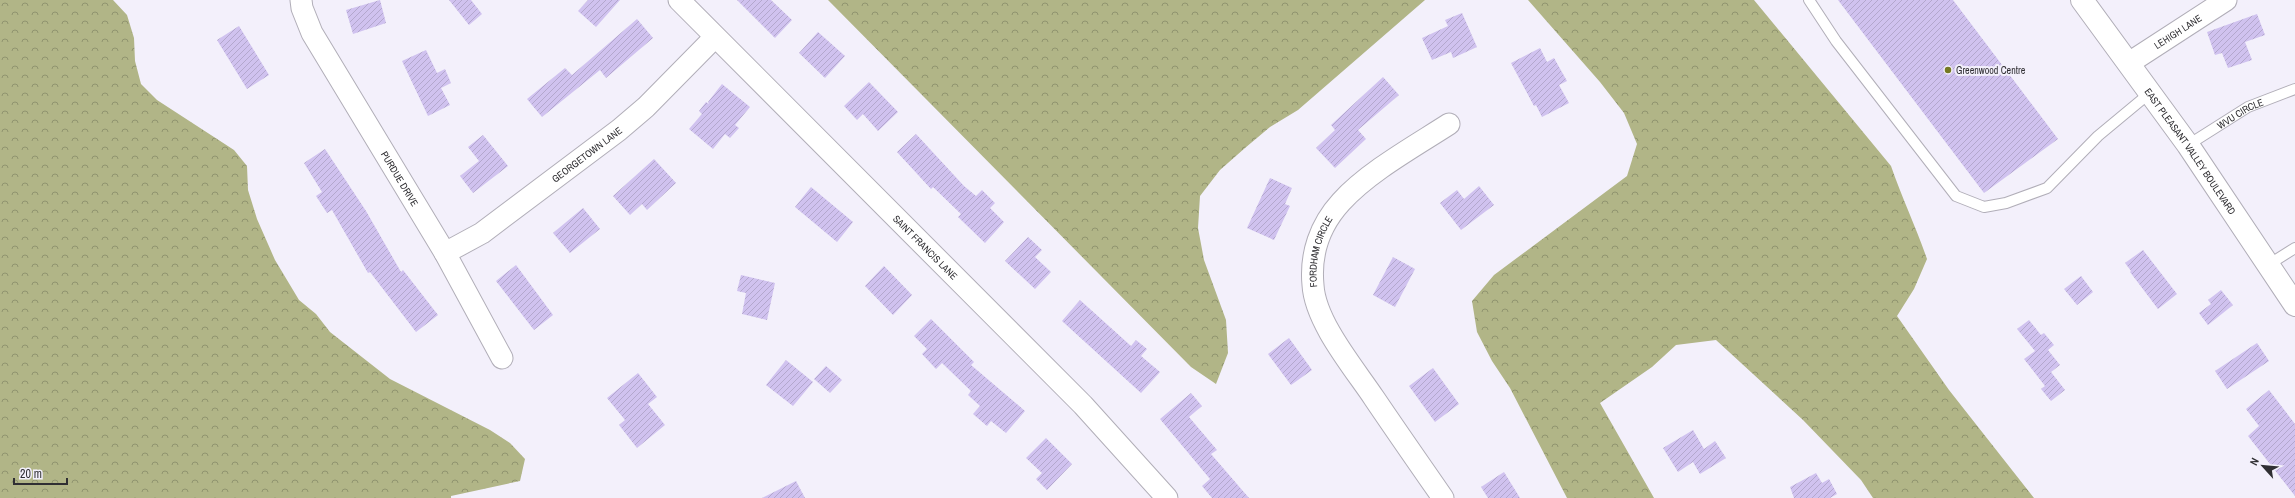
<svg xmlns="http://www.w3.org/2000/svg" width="2295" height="498" viewBox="0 0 2295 498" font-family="'Archivo Narrow',sans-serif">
	<defs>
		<pattern id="forest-crowns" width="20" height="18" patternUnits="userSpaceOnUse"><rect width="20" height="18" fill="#b1b587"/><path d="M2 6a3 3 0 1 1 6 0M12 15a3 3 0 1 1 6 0" fill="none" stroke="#90946f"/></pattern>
		<pattern id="building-hatch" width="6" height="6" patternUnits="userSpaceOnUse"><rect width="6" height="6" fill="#d0c2ef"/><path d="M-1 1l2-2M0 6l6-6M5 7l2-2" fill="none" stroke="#b3a7cd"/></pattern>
	</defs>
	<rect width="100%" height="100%" fill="#f3f0fb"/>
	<g fill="url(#forest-crowns)">
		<path d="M0,0H113L127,15L134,38L135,61L141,84L157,100L234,150L247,166L248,190L257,219L275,260L299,300L316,314L330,332L390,379L490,430L510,443L525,459L520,481L451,496V498H0Z"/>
		<path d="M828,0H1425L1298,110L1270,127L1245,148L1220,170L1200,196L1198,228L1204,260L1226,320L1228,353L1216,384L1191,367Z"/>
		<path d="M1528,0H1754L1891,166C1902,198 1916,227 1927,259L1914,289L1897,316L1949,390L2034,498H1873L1861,480L1803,420L1716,340L1676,345L1652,367L1600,403L1654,498H1567L1510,388L1492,361L1477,332L1472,301L1494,275L1627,176L1637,144L1624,113L1600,82Z"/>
	</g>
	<g fill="url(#building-hatch)">
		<path d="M380,0L386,23L353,34L346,10Z"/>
		<path d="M449,0H471L482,14L469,25Z"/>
		<path d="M588,0H620L596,27L578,11Z"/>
		<path d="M737,0H771L792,20L775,38Z"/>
		<path d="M1838,0H1953L2058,139L1984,193Z"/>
		<path d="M1462,13L1477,47L1453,58L1451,52L1432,60L1422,38L1448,26L1445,20Z"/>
		<path d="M2257,14L2265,35L2245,42L2252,60L2228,68L2222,53L2215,55L2207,32Z"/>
		<path d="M637,19L653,38L606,78L600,70L542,117L527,99L565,68L572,75Z"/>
		<path d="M239,26L269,75L247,89L217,40Z"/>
		<path d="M818,32L845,56L825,78L799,53Z"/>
		<path d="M1540,48L1547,62L1554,58L1567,81L1559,85L1569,103L1542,117L1536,105L1534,106L1511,63Z"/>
		<path d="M426,50L437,73L445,69L451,83L441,88L450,105L428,116L402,61Z"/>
		<path d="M1383,77L1399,95L1358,130L1366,139L1335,168L1316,148L1335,130L1331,125Z"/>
		<path d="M869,82L898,112L878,131L863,114L857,120L844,106Z"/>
		<path d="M722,84L750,107L735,125L739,128L730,138L725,134L713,149L689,129L702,114L699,111L706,102L709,104L708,102Z"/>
		<path d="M916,134L964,186L976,196L982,190L995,203L990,208L1004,222L985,243L958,217L961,214L933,187L931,189L897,152Z"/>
		<path d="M483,135L508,166L473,193L460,176L479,161L468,147Z"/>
		<path d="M325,149L366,211L401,272L403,270L438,315L416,332L370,272L368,273L332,210L327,213L316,196L322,192L304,163Z"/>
		<path d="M654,159L676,183L647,210L642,204L630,215L613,196Z"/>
		<path d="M1270,178L1292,188L1285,204L1290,206L1274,240L1247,228Z"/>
		<path d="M1479,186L1494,205L1461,230L1440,203L1457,190L1464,199Z"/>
		<path d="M811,187L853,222L837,242L795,207Z"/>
		<path d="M583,208L600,229L570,253L553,233Z"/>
		<path d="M1028,237L1042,250L1035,257L1051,272L1035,289L1005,261Z"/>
		<path d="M2143,250L2177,294L2158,309L2130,272L2131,271L2125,263Z"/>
		<path d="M1393,257L1415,269L1395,307L1373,295Z"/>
		<path d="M516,265L553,315L534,330L496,281Z"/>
		<path d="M884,266L912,295L893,315L865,286Z"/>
		<path d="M741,275L775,283L767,320L742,314L746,293L737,291Z"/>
		<path d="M2081,276L2093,292L2077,305L2064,289Z"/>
		<path d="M2221,290L2233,305L2208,325L2199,313L2211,304L2208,300Z"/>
		<path d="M1080,300L1131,346L1136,340L1147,349L1141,356L1160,372L1141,393L1062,321Z"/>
		<path d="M931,319L974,362L971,365L1025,411L1006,433L991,421L987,426L973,414L980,406L968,395L971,391L942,363L936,369L922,354L927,349L914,336Z"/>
		<path d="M2029,320L2041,335L2044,333L2054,345L2048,350L2060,365L2051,372L2065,390L2051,401L2041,389L2045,386L2024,359L2035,351L2017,329Z"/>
		<path d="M1289,338L1312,370L1291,385L1268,354Z"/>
		<path d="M2257,343L2269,361L2227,389L2215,371Z"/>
		<path d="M786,360L813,382L793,406L766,385Z"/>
		<path d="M826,366L842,380L830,393L814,379Z"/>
		<path d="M1433,368L1459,404L1435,422L1409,386Z"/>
		<path d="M638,373L657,397L648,404L665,425L637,448L619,425L625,420L607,398Z"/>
		<path d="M2269,390L2295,424V496L2248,436L2259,426L2246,409Z"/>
		<path d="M1191,393L1202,406L1189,417L1217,450L1211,454L1249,498H1212L1202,486L1210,479L1160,419Z"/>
		<path d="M1693,430L1704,449L1715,441L1726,458L1700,474L1693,462L1678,472L1663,448Z"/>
		<path d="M1046,438L1072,464L1047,490L1036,479L1042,473L1026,458Z"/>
		<path d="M1504,472L1520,498H1488L1481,487Z"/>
		<path d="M1816,473L1822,483L1829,479L1837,494L1830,498H1794L1790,487Z"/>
		<path d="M796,481L805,498H762Z"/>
	</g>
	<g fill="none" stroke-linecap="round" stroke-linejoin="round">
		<g stroke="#b1aeb8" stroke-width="12">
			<g id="service">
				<path d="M1809,0L1836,41L1956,196L1984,207L2006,203L2047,188L2098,136L2151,92"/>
				<path id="s1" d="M2188,145L2248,107L2295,89"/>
				<path d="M2268,265L2295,248"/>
			</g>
		</g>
		<g stroke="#b1aeb8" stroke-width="23">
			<g id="minor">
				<path id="s2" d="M301,0L302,8L312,33L445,253L502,358"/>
				<path id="s3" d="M679,0L1083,405L1167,498"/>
				<path id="s4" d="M2129,63L2226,0"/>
				<path id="s5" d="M445,253L482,233L619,130L646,107L715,37"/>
				<path id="s6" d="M1443,498C1420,465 1397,432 1374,398C1354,368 1315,322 1313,285C1310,254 1320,225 1341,202C1368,172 1415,146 1449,124"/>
			</g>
		</g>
		<g stroke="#b1aeb8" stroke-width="24">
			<g id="primary">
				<path id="s7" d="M2082,0L2188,145L2295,305"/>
			</g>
		</g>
		<use href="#service" stroke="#fff" stroke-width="10"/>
		<use href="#minor" stroke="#fff" stroke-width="21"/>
		<use href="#primary" stroke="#fff" stroke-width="22"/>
	</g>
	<circle fill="#757922" stroke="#f3f0fb" stroke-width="1.5" cx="1948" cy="70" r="4"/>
	<g text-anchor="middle" stroke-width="4" stroke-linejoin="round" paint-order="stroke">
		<g font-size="10" fill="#302f33" stroke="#f3f0fb">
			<text dy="4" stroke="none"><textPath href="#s4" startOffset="58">LEHIGH LANE</textPath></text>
			<text dy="4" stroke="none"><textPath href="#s1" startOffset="61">WVU CIRCLE</textPath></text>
			<text dy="4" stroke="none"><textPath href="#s7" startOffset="186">EAST PLEASANT VALLEY BOULEVARD</textPath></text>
			<text dy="4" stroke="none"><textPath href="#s5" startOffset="173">GEORGETOWN LANE</textPath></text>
			<text dy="4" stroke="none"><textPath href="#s2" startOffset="205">PURDUE DRIVE</textPath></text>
			<text dy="4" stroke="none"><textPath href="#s3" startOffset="349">SAINT FRANCIS LANE</textPath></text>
			<text dy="4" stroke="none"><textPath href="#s6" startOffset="286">FORDHAM CIRCLE</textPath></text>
		</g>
		<g font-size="10" fill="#302f33" stroke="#f3f0fb" text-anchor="start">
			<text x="1956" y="74">Greenwood Centre</text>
		</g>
	</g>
	<g transform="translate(2263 466) rotate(297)" stroke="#f3f0fb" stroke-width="3" paint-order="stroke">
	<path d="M0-3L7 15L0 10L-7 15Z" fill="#302f33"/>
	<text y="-6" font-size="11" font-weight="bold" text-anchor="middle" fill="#302f33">N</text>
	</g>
	<path d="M14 478v6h53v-6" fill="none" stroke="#302f33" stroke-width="2"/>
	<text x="20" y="478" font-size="12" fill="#302f33" stroke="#f3f0fb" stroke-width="3" paint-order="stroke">20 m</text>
</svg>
